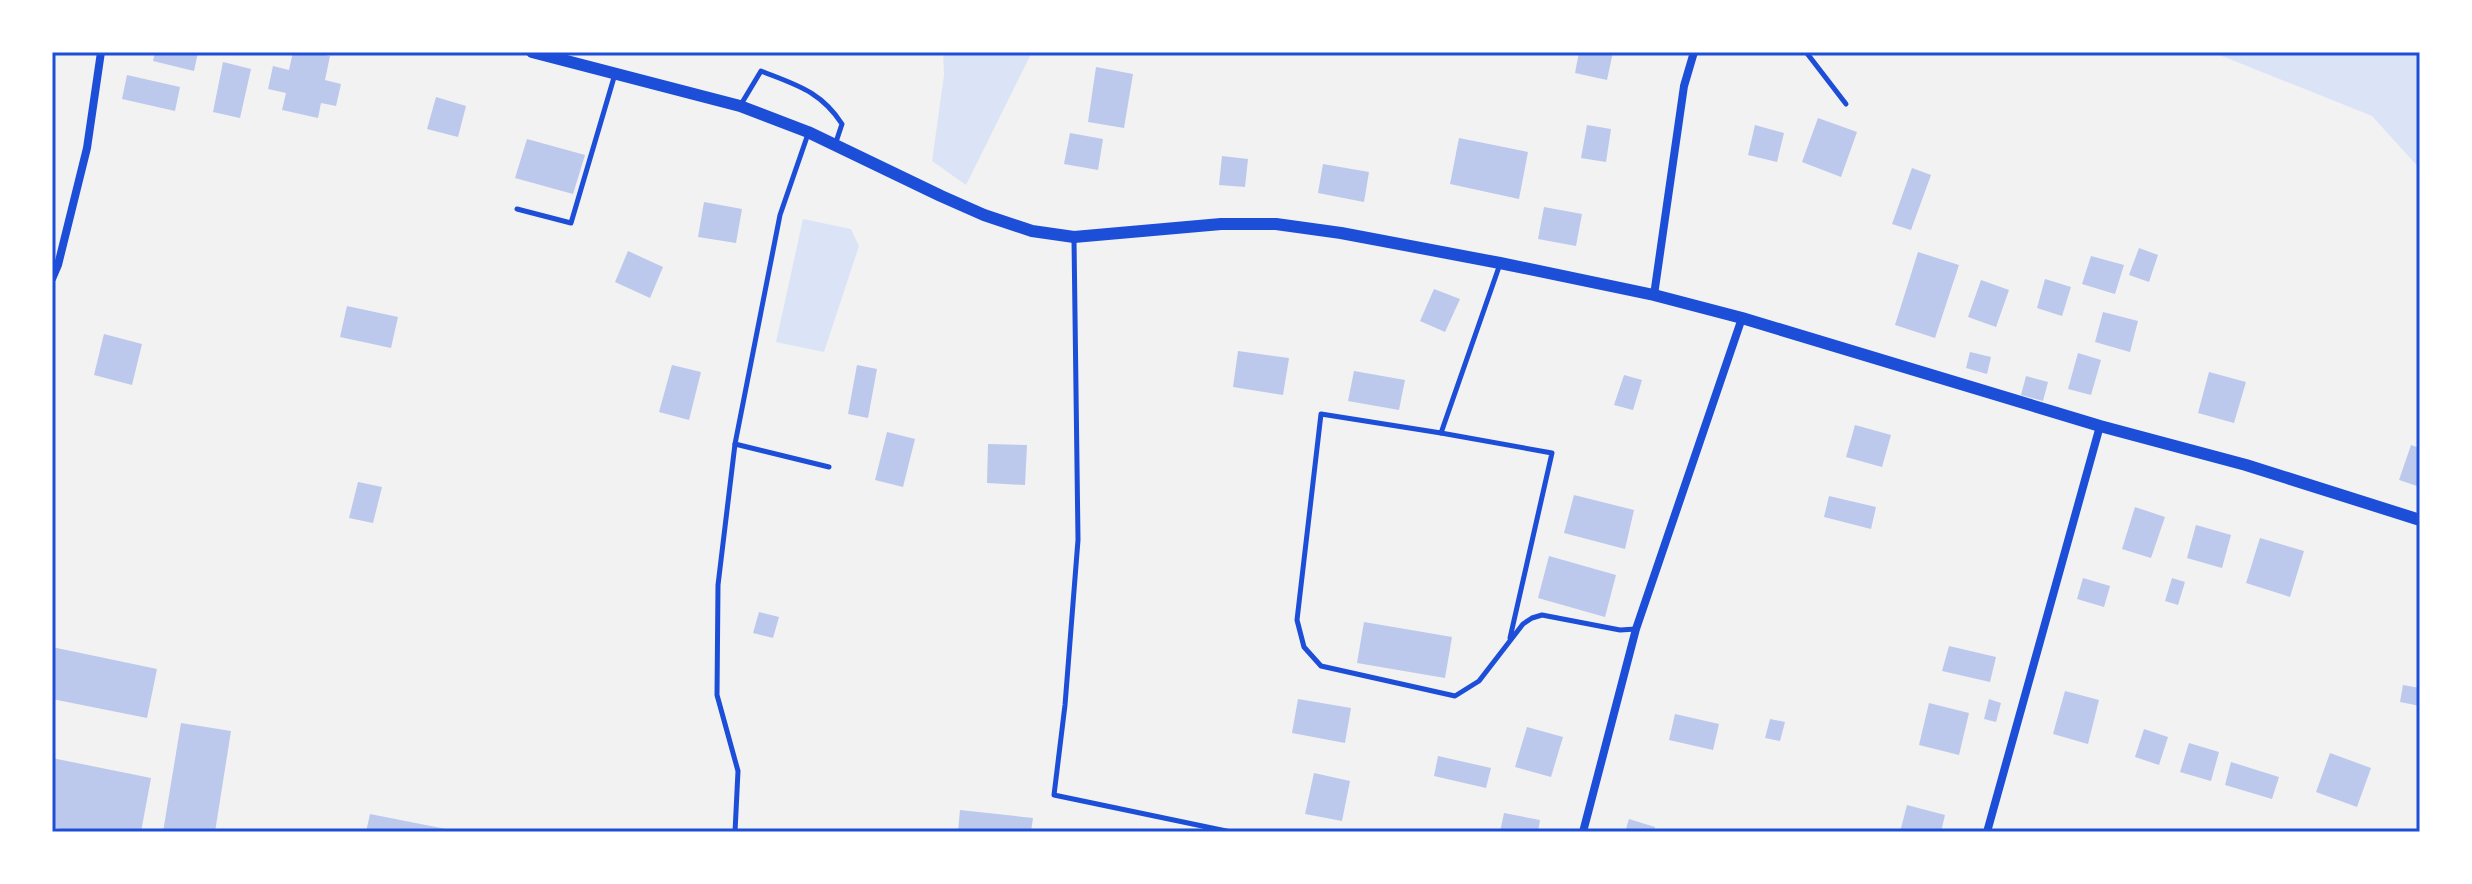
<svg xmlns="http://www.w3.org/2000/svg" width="2472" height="884" viewBox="0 0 2472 884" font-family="Helvetica,sans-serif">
	<rect width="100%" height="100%" fill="#f2f2f2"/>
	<g fill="#dbe4f7">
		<path d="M943,52H1032L966,185L932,161L944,75Z"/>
		<path d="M2212,52H2420V169L2372,116Z"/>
		<path d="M803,219L851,229L859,246L824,352L776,342Z"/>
	</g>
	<g fill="#bdc9ec">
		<path d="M155,52H198L194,71L153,61Z"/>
		<path d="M293,52H312L330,56L325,80L341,84L336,106L321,103L318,118L282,110L286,93L268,89L273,66L289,70Z"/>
		<path d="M1579,52H1613L1607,80L1575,73Z"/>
		<path d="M223,62L251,69L240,118L213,112Z"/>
		<path d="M1096,67L1133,74L1124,128L1088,122Z"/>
		<path d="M127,75L180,87L175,111L122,99Z"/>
		<path d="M436,97L466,106L458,137L427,129Z"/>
		<path d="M1818,118L1857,132L1841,177L1802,162Z"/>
		<path d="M1587,125L1611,129L1606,162L1581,158Z"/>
		<path d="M1755,125L1784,133L1777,162L1748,155Z"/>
		<path d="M1070,133L1103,139L1098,170L1064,164Z"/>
		<path d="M1459,138L1528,152L1519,199L1450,184Z"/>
		<path d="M527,139L585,155L573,194L515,178Z"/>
		<path d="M1222,156L1248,159L1245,187L1219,185Z"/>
		<path d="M1323,164L1369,172L1364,202L1318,193Z"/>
		<path d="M1912,168L1931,175L1911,230L1892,224Z"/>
		<path d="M704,202L742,209L736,243L698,237Z"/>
		<path d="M1544,207L1582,214L1576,246L1538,239Z"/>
		<path d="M2139,248L2158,255L2149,282L2129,275Z"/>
		<path d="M628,251L663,267L650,298L615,282Z"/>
		<path d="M1918,252L1959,265L1935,338L1895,325Z"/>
		<path d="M2091,256L2124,265L2115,294L2082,284Z"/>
		<path d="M2045,279L2071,287L2062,316L2037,308Z"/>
		<path d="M1981,280L2009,290L1996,327L1968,317Z"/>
		<path d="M1434,289L1460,299L1445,332L1420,321Z"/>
		<path d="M347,306L398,317L391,348L340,337Z"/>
		<path d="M2103,312L2138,321L2130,352L2095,342Z"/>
		<path d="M104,334L142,344L132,385L94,375Z"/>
		<path d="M1238,351L1289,358L1283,395L1233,387Z"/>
		<path d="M1970,352L1991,357L1987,374L1966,368Z"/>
		<path d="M2078,353L2101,360L2091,395L2068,389Z"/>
		<path d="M672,365L701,372L689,420L659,412Z"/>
		<path d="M857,365L877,369L868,418L848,414Z"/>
		<path d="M1354,371L1405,380L1399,410L1348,401Z"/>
		<path d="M2209,372L2246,382L2234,423L2198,413Z"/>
		<path d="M1624,375L1642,380L1633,410L1614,405Z"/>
		<path d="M2026,376L2048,382L2043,401L2021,395Z"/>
		<path d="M1855,425L1891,435L1882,467L1846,457Z"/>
		<path d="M887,432L915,439L903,487L875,480Z"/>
		<path d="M988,444L1027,445L1025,485L987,483Z"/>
		<path d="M2411,445L2420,448V487L2399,480Z"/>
		<path d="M358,482L382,487L373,523L349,518Z"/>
		<path d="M1574,495L1634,510L1625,549L1564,533Z"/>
		<path d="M1829,496L1876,507L1871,529L1824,517Z"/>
		<path d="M2135,507L2165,517L2151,558L2122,549Z"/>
		<path d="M2196,525L2231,535L2222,568L2187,558Z"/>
		<path d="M2260,538L2304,551L2290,597L2246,583Z"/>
		<path d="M1549,556L1616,575L1605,617L1538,598Z"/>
		<path d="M2083,578L2110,586L2104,607L2077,599Z"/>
		<path d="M2172,578L2185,582L2178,605L2165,601Z"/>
		<path d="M759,612L779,617L773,638L753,633Z"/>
		<path d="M1364,622L1452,637L1445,678L1357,663Z"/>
		<path d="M1949,646L1996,657L1990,682L1942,671Z"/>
		<path d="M52,647L157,669L147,718L52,699Z"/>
		<path d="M2403,685L2420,688V706L2400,702Z"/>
		<path d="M2065,691L2099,700L2088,744L2053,734Z"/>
		<path d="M1298,699L1351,708L1345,743L1292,733Z"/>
		<path d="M1989,699L2001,703L1996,722L1984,719Z"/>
		<path d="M1929,703L1969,713L1959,755L1919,745Z"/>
		<path d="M1675,714L1719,724L1713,750L1669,740Z"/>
		<path d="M1770,719L1785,722L1780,741L1765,738Z"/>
		<path d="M181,723L231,731L215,832H163Z"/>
		<path d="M1527,727L1563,737L1551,777L1515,767Z"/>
		<path d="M2144,729L2168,737L2159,765L2135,757Z"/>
		<path d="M2189,743L2219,752L2211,781L2180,772Z"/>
		<path d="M2330,753L2371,768L2357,807L2316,792Z"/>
		<path d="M1438,756L1491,768L1486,788L1434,776Z"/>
		<path d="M52,758L151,778L141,832H77L52,827Z"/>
		<path d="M2231,762L2279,777L2272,799L2225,785Z"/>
		<path d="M1314,773L1350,781L1342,821L1305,814Z"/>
		<path d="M1907,805L1945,815L1941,832H1900Z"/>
		<path d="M960,810L1033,818L1031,832H958Z"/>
		<path d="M1504,813L1540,820L1538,832H1500Z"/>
		<path d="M370,814L456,831L455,832H366Z"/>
		<path d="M1629,819L1655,827L1654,832H1625Z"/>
	</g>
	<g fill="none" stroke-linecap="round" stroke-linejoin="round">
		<g stroke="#1d4ed8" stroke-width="5">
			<path d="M1806,52L1846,104"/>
			<path d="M740,106L761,71C796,85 821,91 842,124L835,145"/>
			<path d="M517,209L571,223L615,74"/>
			<path d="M1074,239L1078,540L1065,705L1054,795L1231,832"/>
			<path d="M1500,264L1441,433L1321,414L1297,620L1304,647L1321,666L1455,696L1479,681L1523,624L1532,618L1542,615L1620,630L1636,629"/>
			<path d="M1441,433L1552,453L1510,638"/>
			<path d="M735,444L829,467"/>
			<path d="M735,832L738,771L717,695L718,585L735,444L780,215L808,134"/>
		</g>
		<g stroke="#1d4ed8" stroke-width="8">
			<path d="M52,279L58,265L87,148L101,52"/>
			<path d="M1654,295L1684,86L1694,52"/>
			<path d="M1583,832L1636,629L1742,318"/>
			<path d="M1987,832L2100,426"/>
		</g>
		<path stroke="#1d4ed8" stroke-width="12" d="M532,52L740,106L808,132L941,196L984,215L1032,231L1074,237L1221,224H1276L1341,233L1500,263L1654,295L1742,318L2100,426L2246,465L2420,520"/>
	</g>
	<rect width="2472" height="884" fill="none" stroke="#ffffff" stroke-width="108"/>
	<rect x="54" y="54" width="2364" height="776" fill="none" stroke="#1d4ed8" stroke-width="3"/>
</svg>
